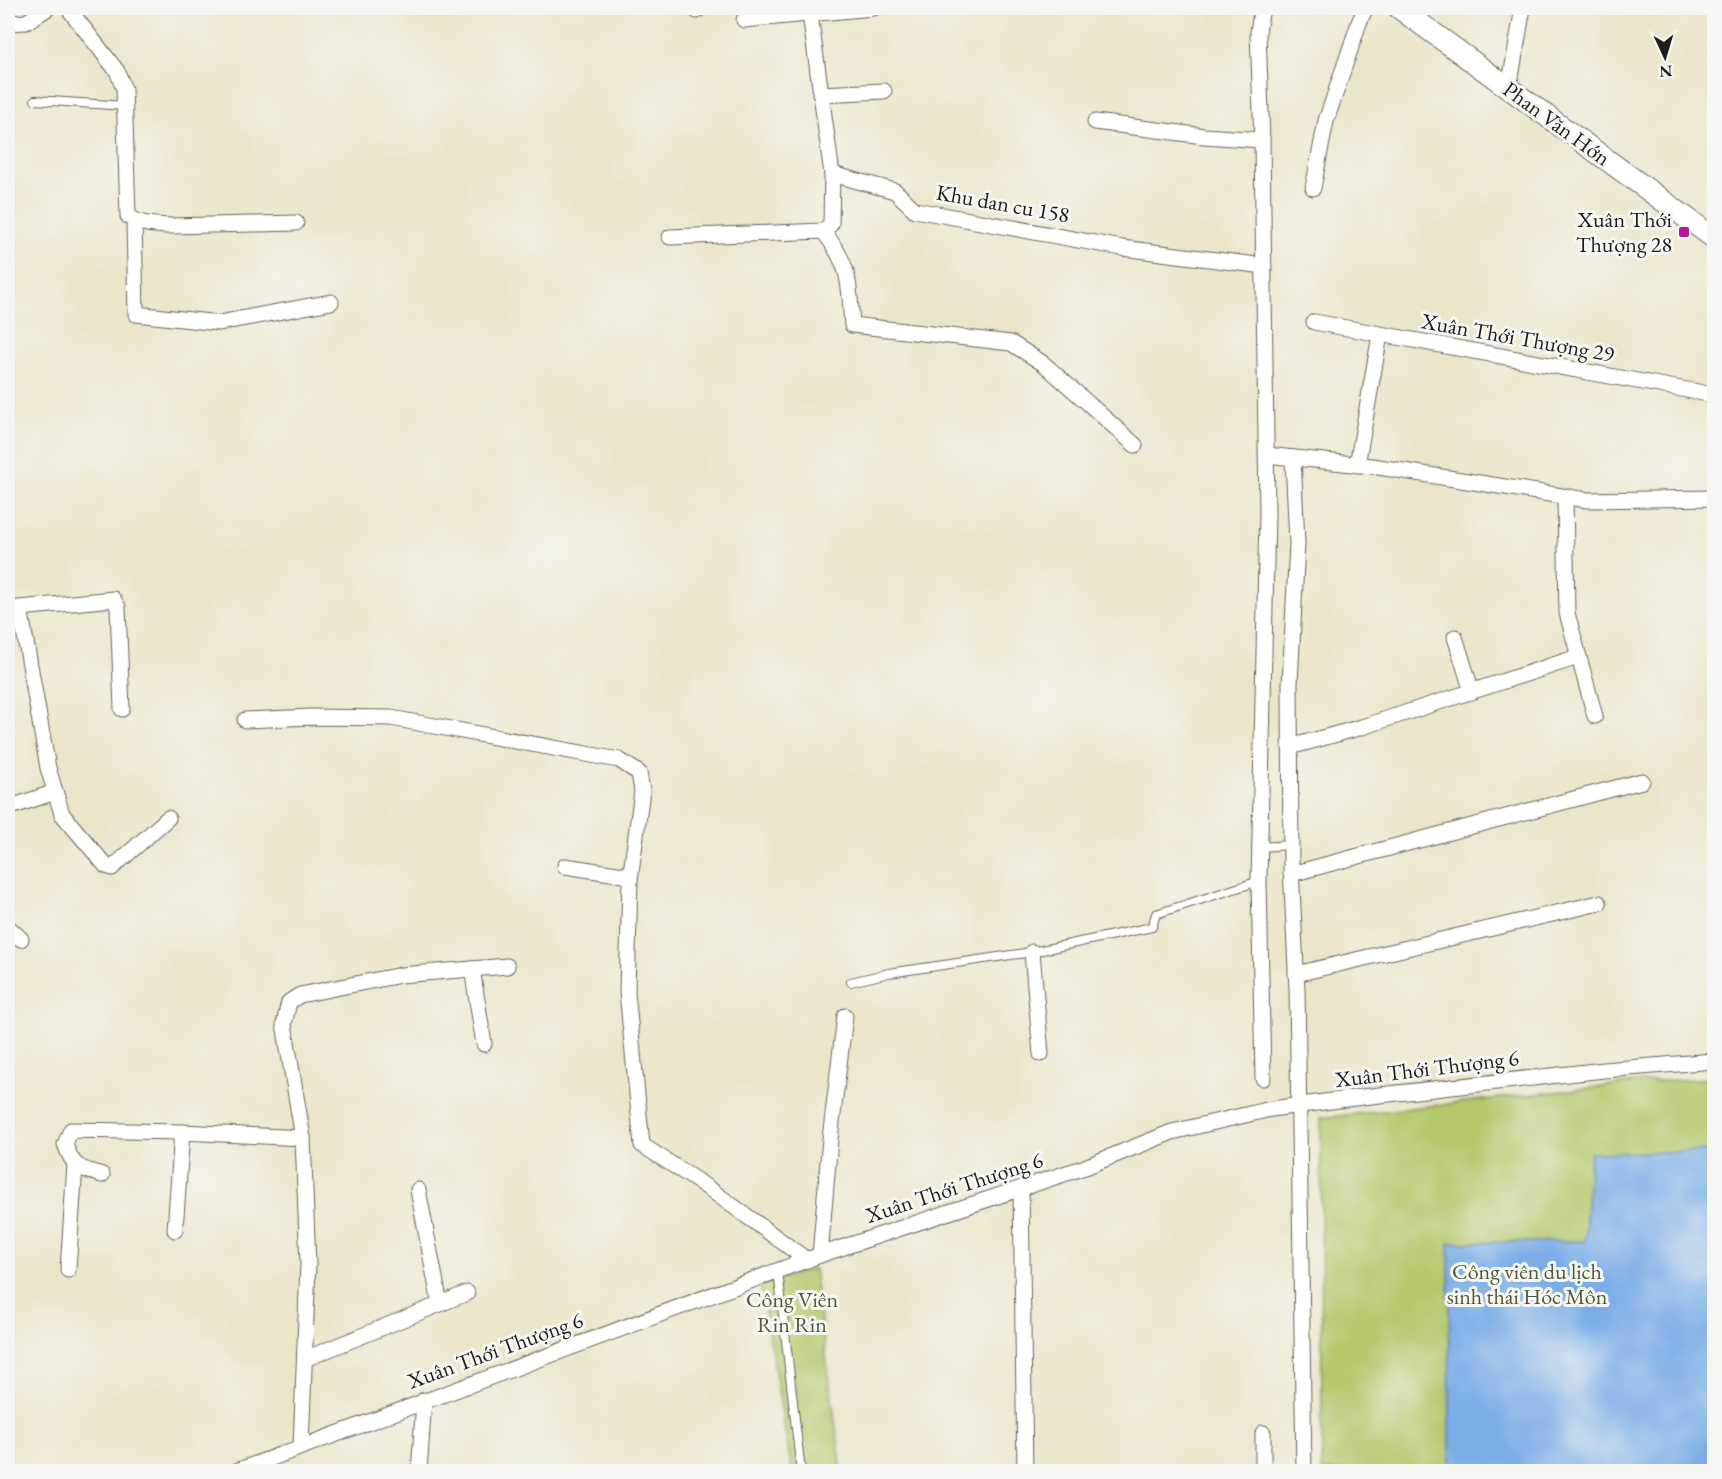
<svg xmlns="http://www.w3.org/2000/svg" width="1722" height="1479" viewBox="0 0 1722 1479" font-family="'EB Garamond',serif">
	<rect width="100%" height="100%" fill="#f6f6f2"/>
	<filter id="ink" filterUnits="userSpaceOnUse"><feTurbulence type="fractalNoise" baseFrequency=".0167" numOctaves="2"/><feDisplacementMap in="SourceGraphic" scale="12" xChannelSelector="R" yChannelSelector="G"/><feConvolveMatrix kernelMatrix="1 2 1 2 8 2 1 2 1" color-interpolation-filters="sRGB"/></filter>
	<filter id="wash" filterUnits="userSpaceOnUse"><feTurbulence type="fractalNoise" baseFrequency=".008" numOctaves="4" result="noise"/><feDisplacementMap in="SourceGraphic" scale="24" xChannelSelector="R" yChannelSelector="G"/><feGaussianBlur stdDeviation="1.35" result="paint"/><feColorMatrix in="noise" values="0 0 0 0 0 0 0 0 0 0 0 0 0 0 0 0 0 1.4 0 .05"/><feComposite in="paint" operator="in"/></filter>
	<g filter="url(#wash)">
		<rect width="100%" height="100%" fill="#ebe6ca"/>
		<g fill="#b4c86c" stroke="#687244" stroke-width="1.5">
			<path d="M1714,1078V1471H1322L1321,1118L1644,1082Z"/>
			<path d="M814,1269L842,1471H792L760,1284Z"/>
		</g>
		<path fill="#7bade7" stroke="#4c6482" stroke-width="1.5" d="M1714,1151V1471H1450L1449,1243L1585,1241L1590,1153Z"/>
	</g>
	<g filter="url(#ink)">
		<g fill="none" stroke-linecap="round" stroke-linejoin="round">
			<g stroke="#646359" stroke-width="10">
				<g id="service">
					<path d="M35,100L126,106"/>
					<path d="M1260,847L1291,845"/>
					<path d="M851,982L889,973L1032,952L1152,927L1156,914L1259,881"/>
					<path d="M778,1271L801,1472"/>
				</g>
			</g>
			<g stroke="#646359" stroke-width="17">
				<g id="minor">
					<path d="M68,8L117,71L124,89L128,216C140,225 155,225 169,226L296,223"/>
					<path d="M696,8L697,11"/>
					<path d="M1262,8L1258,32L1262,140L1267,514L1259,881L1263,1078"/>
					<path d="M810,14L832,174L895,191L915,210L1122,248L1264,266"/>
					<path d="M744,20L873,8"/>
					<path d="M8,23L26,22L48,8"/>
					<path d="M1509,88L1523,8"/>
					<path d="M820,94L884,91"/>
					<path d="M1095,122L1204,136L1262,140"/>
					<path d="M1313,188L1326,121L1360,20L1366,8"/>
					<path d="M134,220L136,314L219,323L331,302"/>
					<path d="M823,231C851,266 849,283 852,325L1011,343L1044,364L1135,445"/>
					<path d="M670,237L823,231L831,224L832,174"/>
					<path d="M1314,322L1714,395"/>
					<path d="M1266,455L1372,466L1587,500L1714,498"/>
					<path d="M1293,458L1297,543L1290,684L1291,867L1297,989L1304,1472"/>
					<path d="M1357,465L1380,335"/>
					<path d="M1565,497L1567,613L1595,716"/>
					<path d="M20,608L113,599L118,607L122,709"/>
					<path d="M8,610L20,608L48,768L62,814L106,866L112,868L168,818"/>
					<path d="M1455,637L1472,692"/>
					<path d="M245,720L310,717L391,718L619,760L639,773L642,791L630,880L627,992L642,1145L711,1190L807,1260"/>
					<path d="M1290,747L1362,727L1578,657"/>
					<path d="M8,808L55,792"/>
					<path d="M565,866L630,876"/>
					<path d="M1291,874L1642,781"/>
					<path d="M8,927L21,939"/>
					<path d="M1032,952L1041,1054"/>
					<path d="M472,969L484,1044"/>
					<path d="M1296,974L1599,903"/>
					<path d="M303,1138L284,1024L289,1002L300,995L401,975L507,966"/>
					<path d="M102,1175C79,1168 73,1168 65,1144L71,1130L182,1132L303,1138L308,1265L301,1447"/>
					<path d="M1021,1189L1025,1472"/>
					<path d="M418,1190L440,1304"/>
					<path d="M175,1230L182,1132"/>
					<path d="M820,1255L830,1139L845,1016"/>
					<path d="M68,1270L75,1165"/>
					<path d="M305,1359L467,1293"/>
					<path d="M1263,1433V1472"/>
					<path d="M234,1472L820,1255L1085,1167L1172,1132L1271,1109L1362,1097L1604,1070L1714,1061"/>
					<path d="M419,1472L424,1400"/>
				</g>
			</g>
			<g stroke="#646359" stroke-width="23">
				<path id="secondary" d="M1399,8L1714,238"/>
			</g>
			<use href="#service" stroke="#fff" stroke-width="8"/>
			<use href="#minor" stroke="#fff" stroke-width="15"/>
			<use href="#secondary" stroke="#fff" stroke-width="21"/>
		</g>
	</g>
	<rect fill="#b5179e" stroke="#f6f6f2" stroke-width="2" x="1678" y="226" width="12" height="12" rx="3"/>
	<g text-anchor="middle" stroke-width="6" stroke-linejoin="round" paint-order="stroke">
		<g font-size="22" fill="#1c1c1c" stroke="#f6f6f2">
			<text transform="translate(1557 123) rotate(36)" y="8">Phan Văn Hớn</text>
			<text transform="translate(1003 203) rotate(10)" y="8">Khu dan cu 158</text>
			<text transform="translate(1518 337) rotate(10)" y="8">Xuân Thới Thượng 29</text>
			<text transform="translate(1427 1068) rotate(-7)" y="8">Xuân Thới Thượng 6</text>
			<text transform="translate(954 1187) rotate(-18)" y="8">Xuân Thới Thượng 6</text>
			<text transform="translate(495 1350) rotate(-20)" y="8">Xuân Thới Thượng 6</text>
		</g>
		<g font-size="22" fill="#1c1c1c" stroke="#f6f6f2" text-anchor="end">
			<text x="1672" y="227">Xuân Thới<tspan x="1672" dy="25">Thượng 28</tspan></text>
		</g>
		<g font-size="22" fill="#515838" stroke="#f6f6f2">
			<text x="1527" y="1279">Công viên du lịch<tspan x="1527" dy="25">sinh thái Hóc Môn</tspan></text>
			<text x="792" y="1307">Công Viên<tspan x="792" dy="25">Rin Rin</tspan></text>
		</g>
	</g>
	<rect width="1722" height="1479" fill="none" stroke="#f6f6f2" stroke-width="30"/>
	<g transform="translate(1665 57) rotate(176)" stroke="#f6f6f2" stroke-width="4.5" paint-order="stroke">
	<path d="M0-4.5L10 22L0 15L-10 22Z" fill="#1c1c1c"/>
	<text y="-9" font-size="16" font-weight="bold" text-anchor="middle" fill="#1c1c1c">N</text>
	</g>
</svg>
